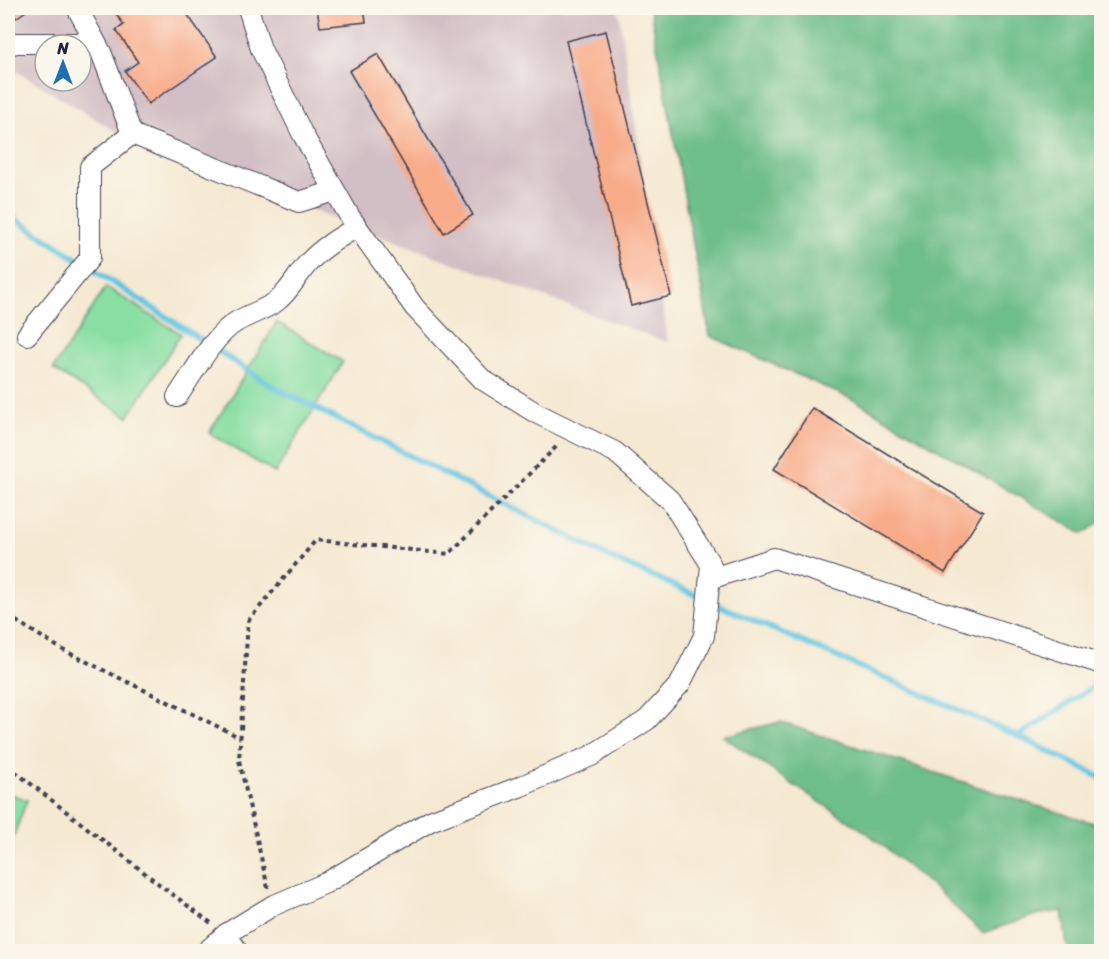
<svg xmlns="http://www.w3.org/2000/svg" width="1109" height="959" viewBox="0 0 1109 959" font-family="Sriracha,sans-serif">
	<rect width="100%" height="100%" fill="#fbf7ec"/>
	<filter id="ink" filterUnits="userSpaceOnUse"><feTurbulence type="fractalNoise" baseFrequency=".0167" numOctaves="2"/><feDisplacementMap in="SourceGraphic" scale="12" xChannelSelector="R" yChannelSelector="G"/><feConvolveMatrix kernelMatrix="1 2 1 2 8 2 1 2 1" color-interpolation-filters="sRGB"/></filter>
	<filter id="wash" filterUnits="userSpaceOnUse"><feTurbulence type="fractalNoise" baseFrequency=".008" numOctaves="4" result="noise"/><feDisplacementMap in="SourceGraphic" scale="24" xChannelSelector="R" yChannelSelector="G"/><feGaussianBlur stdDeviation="1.35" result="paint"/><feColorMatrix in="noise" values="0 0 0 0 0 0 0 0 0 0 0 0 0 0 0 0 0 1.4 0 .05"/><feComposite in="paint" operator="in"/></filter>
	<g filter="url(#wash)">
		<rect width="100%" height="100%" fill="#f5e9d2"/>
		<path fill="#d2bec5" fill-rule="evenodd" d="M8,8H618L668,343L140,146L8,66ZM45,45H81V81H45Z"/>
		<g fill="#89dfa3" stroke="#56806f" stroke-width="1.5">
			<path d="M106,287L181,334L128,417L53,369Z"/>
			<path d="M277,322L343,362L275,473L209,433Z"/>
			<path d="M8,793L27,800L8,852Z"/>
		</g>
		<g fill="#6ebe89" stroke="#487062" stroke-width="1.5">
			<path d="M650,8H1101V521L1083,534L856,401L710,336Z"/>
			<path d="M780,722L1031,804L1101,825V951H1068L1062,911L1036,915L983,933L931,885L866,832L795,786L723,736Z"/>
		</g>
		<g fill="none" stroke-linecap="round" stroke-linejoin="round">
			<g stroke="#63c4e1" stroke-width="6">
				<path d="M8,214L272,386L613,559L1018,736L1102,778"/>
				<path d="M1018,736L1102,681"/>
			</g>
		</g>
		<g id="blocks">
			<g fill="#f8ac8a">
				<path d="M9,8H30L16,18Z"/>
				<path d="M112,8H183L217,57L148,104L125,71L138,62L116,30L124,25Z"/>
				<path d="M317,8H364L366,22L320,27Z"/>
				<path d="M406,8H438V9L406,13Z"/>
				<path d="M606,31L671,296L631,306L566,41Z"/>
				<path d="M378,54L473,215L444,233L349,71Z"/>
				<path d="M812,408L983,512L945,573L774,469Z"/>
			</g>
		</g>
	</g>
	<g filter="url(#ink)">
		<use href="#blocks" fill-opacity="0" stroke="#424052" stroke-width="1.5"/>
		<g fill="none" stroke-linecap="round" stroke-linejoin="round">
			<g stroke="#424052" stroke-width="22">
				<g id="minor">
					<path d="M77,8L101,52L132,134"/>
					<path d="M8,45L17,43H96"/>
					<path d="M27,335L90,258V167L132,134L299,202L335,191"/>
					<path d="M177,397C193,374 212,337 236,322C249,314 265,310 277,301C290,291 298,274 309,262C323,247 340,237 357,227"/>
					<path d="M710,579L774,558L1102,664"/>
					<path d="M226,934L238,952"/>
					<path d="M206,952L226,934L272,906L326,883L430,821L519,787L591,756L647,720L680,684L704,636L711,565L670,500L615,452L536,413L483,380L415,308L350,217L302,133L261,49L248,8"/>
				</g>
			</g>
			<g stroke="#424052" stroke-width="4" stroke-dasharray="4.5 4.5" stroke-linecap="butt">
				<path d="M8,616L63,650L241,738"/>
				<path d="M8,766L164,888L211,923"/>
				<path d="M268,888L239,760L248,621L316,540L449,554L559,444"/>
			</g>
			<use href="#minor" stroke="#fff" stroke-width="20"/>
		</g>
	</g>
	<rect width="1109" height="959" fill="none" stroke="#fbf7ec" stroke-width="30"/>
	<g transform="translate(63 63)"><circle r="28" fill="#fbf7ec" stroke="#a4a2a5" stroke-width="1.5"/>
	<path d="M0-4.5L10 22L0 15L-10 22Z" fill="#1f6fb2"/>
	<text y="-9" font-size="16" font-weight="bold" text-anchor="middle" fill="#22223b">N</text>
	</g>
</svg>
